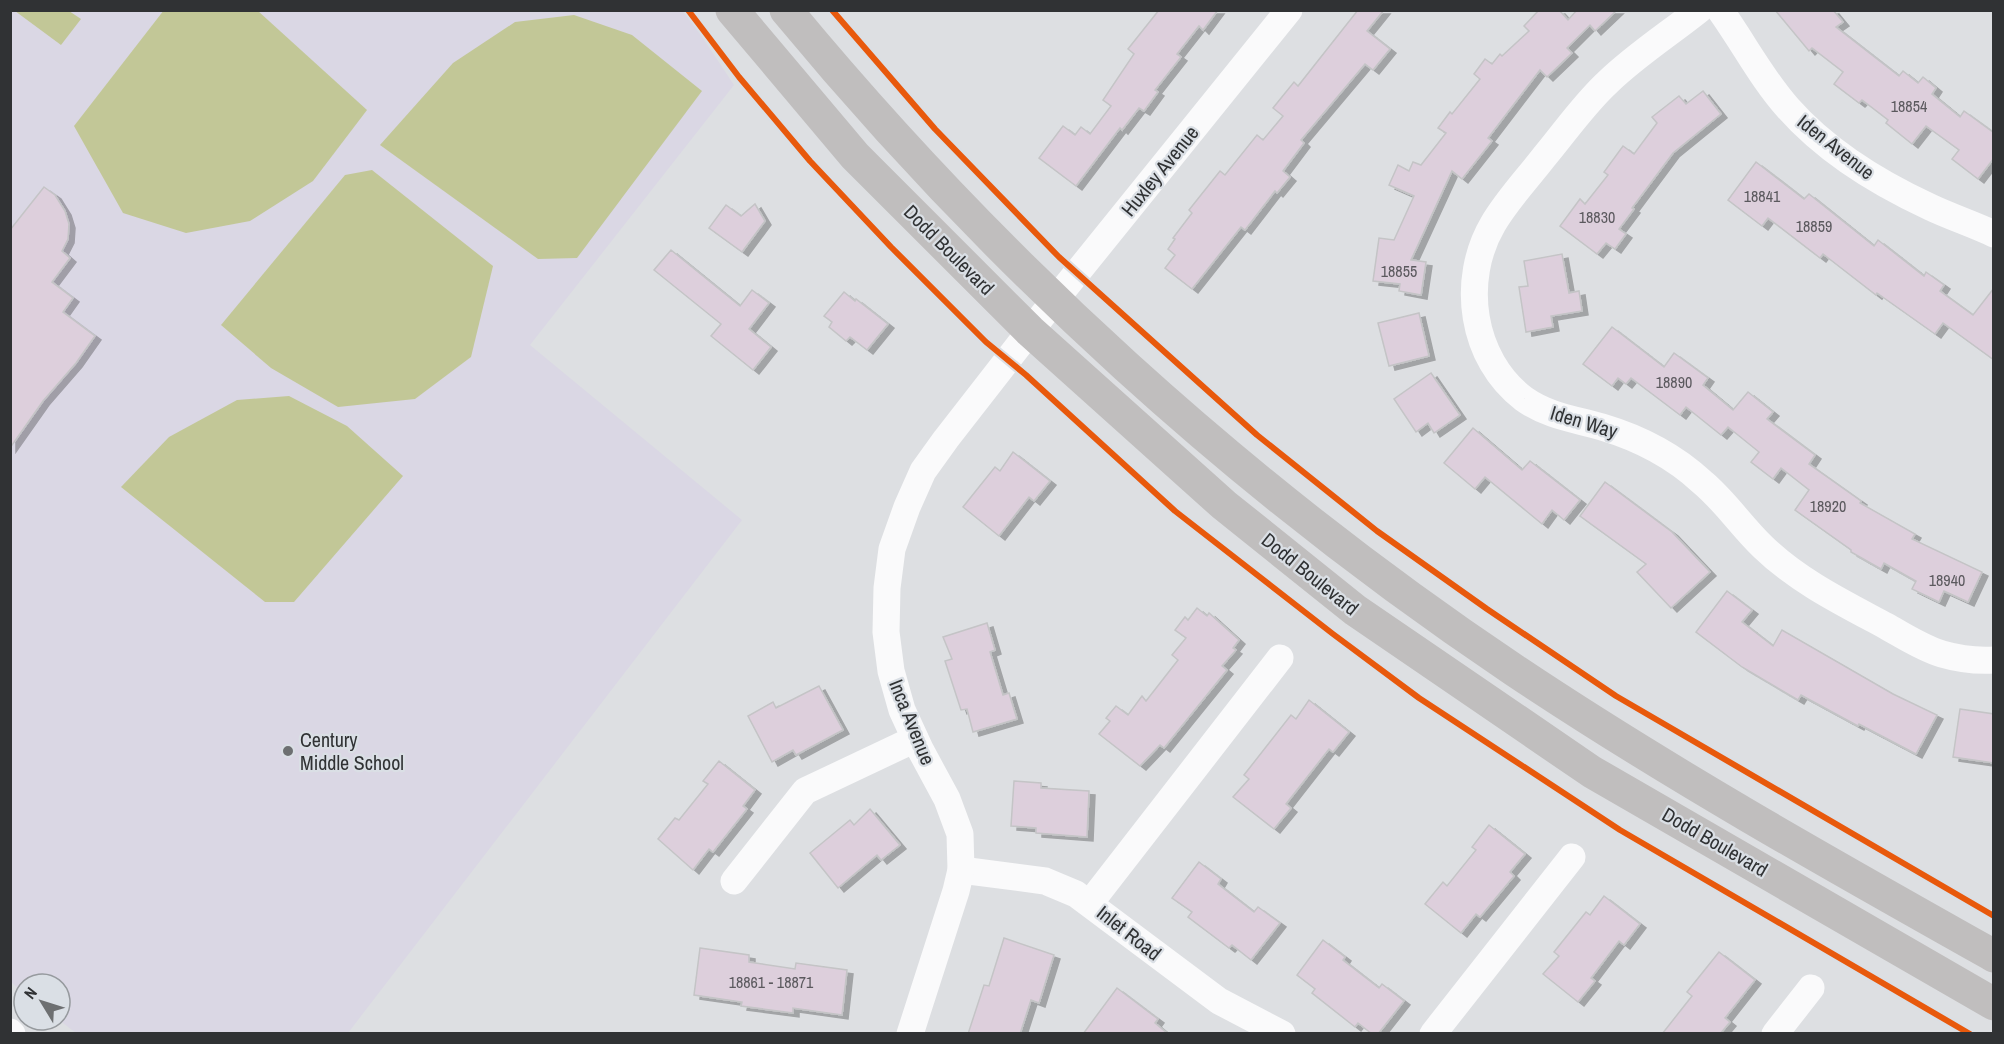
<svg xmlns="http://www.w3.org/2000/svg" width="2004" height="1044" viewBox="0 0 2004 1044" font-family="'Archivo Narrow',sans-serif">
	<defs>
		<filter id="shadow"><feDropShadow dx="6" dy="4" stdDeviation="0" flood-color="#0004"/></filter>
	</defs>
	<rect width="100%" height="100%" fill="#dddfe2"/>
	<path fill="#dad7e4" d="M10,11H685L734,85L530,345L742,520L348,1033H76L59,1020L60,984H24V993L11,982Z"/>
	<g fill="#c2c797">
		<path d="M164,10L258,11L367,110L313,181L250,221L186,233L123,213L74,126Z"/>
		<path d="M15,11H69L81,19L61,45Z"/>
		<path d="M574,15L632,35L702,91L577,258L538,259L380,145L453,63L515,22Z"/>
		<path d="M372,170L493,266L471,357L415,399L338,407L271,368L221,325L345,175Z"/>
		<path d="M289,396L347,426L403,476L294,602H265L121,487L169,437L237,400Z"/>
	</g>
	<g fill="#ddcfdc" stroke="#c4c4c6" stroke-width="1.5" filter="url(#shadow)">
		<path d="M1159,10H1218L1203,30L1199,26L1177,54L1181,57L1155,90L1158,92L1144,111L1139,108L1122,130L1120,128L1076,186L1039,158L1063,126L1075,135L1081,127L1090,134L1111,106L1103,100L1134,54L1128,49Z"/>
		<path d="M1358,10H1384L1367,31L1390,49L1373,70L1365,64L1301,140L1304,143L1283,171L1290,177L1277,193L1275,191L1245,230L1241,227L1192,289L1165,268L1175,255L1168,249L1175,239L1173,238L1192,213L1189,210L1220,171L1225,175L1257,135L1263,140L1283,116L1273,108L1294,82L1298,86Z"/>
		<path d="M1539,10H1559L1568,20L1577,10H1617L1595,31L1590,25L1567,48L1572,53L1547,77L1540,70L1488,138L1492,141L1462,179L1452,171L1411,260L1426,262L1421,295L1399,291L1400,284L1373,281L1379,238L1394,240L1414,196L1389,185L1398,165L1409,171L1413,162L1421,165L1446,133L1438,128L1450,112L1452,114L1480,79L1474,74L1485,59L1492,64L1500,54L1502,56L1529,31L1524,26Z"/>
		<path d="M1775,10H1833L1843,22L1836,27L1899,76L1903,71L1918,83L1923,77L1936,88L1932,94L1960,117L1964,111L1994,133V158L1978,179L1952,159L1959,150L1926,126L1912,144L1886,123L1888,120L1862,100L1859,103L1834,84L1843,72L1812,48L1809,51Z"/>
		<path d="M1703,91L1721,114L1673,153L1632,208L1634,209L1619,229L1626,234L1615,249L1606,243L1597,254L1560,226L1580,199L1585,204L1608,175L1604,172L1623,146L1634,154L1657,123L1652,117L1679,96L1686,104Z"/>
		<path d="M1756,162L1804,199L1809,194L1874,246L1878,240L1924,276L1926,272L1944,285L1940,291L1973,315L1994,288V360L1943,323L1935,334L1877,293L1876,295L1823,254L1820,258L1768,218L1762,226L1728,200Z"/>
		<path d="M44,187L55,195L65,211L69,224L68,239L62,251L70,258L52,282L73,298L63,312L95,336L76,363L43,401L10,448V230Z"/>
		<path d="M755,204L765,221L742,252L709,228L726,205L741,216Z"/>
		<path d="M671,250L740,306L752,290L769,303L749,329L771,347L753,370L711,336L721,324L654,270Z"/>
		<path d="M1562,254L1569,293L1579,291L1582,311L1551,316L1553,327L1526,332L1519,287L1528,286L1524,261Z"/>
		<path d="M844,292L855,301L856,299L888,324L867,350L850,337L846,341L829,327L832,322L824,316Z"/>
		<path d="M1419,313L1429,356L1389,366L1378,323Z"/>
		<path d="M1612,327L1664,367L1674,353L1708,378L1703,385L1733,410L1748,392L1773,412L1767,419L1815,455L1809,464L1861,501L1860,503L1915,534L1912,539L1982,572L1968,602L1944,591L1939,602L1912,589L1916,581L1884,563L1881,569L1851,552V550L1795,510L1809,490L1781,468L1773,479L1751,462L1759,452L1728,427L1721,435L1686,407L1680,415L1631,378L1626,384L1618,378L1612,386L1583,364Z"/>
		<path d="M1431,373L1460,415L1434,433L1428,423L1416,432L1394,399Z"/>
		<path d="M1473,428L1522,470L1530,461L1580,500L1564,520L1552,510L1542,524L1485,477L1475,489L1444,463Z"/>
		<path d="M1013,452L1050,481L1034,501L1029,497L999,536L963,507L995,467L1000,471Z"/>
		<path d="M1605,482L1672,532L1710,572L1671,608L1637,572L1646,564L1580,516Z"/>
		<path d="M1727,591L1752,610L1742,622L1773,646L1782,630L1893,694L1937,715L1916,754L1859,724L1858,726L1801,695L1798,700L1742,667L1696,632Z"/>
		<path d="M1197,608L1207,616L1209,613L1239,640L1233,648L1236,650L1222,666L1227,670L1164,748L1160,745L1140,766L1099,734L1110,721L1106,718L1116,706L1128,715L1142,696L1146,701L1178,660L1172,655L1186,638L1175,630L1185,617L1188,620Z"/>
		<path d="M987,623L995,650L990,652L1003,695L1009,693L1017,719L973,732L967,709L961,710L945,661L952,659L943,637Z"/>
		<path d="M819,686L843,730L796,755L793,750L772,762L748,716L773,702L776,708Z"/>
		<path d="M1309,700L1349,732L1333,752L1329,749L1286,804L1291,808L1274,829L1233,797L1249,779L1244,775L1291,715L1296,719Z"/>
		<path d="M1960,709L1994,714V763L1953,757Z"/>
		<path d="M719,761L755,790L743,806L747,809L713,852L709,849L693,870L658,839L675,818L679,820L708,784L703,781Z"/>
		<path d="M1014,781L1041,783V788L1089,791L1087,837L1036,833V828L1011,826Z"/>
		<path d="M870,809L900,845L881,860L877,855L838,888L810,853L850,820L854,825Z"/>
		<path d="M1489,825L1525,854L1510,872L1514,876L1480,917L1476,914L1461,933L1425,904L1443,882L1447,886L1476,850L1472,847Z"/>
		<path d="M1199,862L1221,879L1218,884L1254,912L1258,907L1280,923L1251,960L1232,945L1229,948L1188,917L1192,912L1172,898Z"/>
		<path d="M1604,896L1640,924L1624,945L1619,941L1591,978L1595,981L1578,1002L1543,974L1559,956L1554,952L1586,912L1590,915Z"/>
		<path d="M1004,938L1054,955L1039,1003L1031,1000L1020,1034H968L984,985L989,986Z"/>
		<path d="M1323,940L1345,957L1343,960L1379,988L1382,984L1404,1001L1378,1034H1372L1358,1023L1355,1027L1312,993L1315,989L1297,975Z"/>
		<path d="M700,948L749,955V962L795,969L796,963L847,970L842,1015L793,1008V1013L741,1006L742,1002L694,995Z"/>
		<path d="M1719,952L1755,980L1725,1018L1730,1022L1720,1034H1662L1692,996L1687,992Z"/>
		<path d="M1117,988L1158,1019L1155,1023L1168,1034H1083Z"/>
	</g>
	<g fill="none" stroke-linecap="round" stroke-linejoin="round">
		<g stroke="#fafafb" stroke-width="27">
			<path d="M1699,10C1669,34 1636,55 1608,82C1584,104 1565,132 1544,157C1527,179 1507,200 1493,224C1460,280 1471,359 1524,399C1548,416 1574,419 1602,427C1639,438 1674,456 1702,482C1725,501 1741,526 1763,547C1798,581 1843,603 1886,626C1904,636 1922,648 1942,654C1959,659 1976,661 1994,660"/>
			<path d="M1720,10C1743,42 1762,79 1788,108C1826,151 1878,183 1930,207C1951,217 1973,224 1994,234"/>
			<path d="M961,870L1045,881L1076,894L1219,1001L1282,1034"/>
			<path d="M734,881L805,791L915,739"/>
			<path d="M1090,903L1280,658"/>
			<path d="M10,1032L12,1034"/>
			<path d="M910,1034L956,891L961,870L960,834L947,799L920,749L902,710L891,671L886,632L887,588L892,549L907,507L923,471L946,439L1030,331L1289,10"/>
			<path d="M1433,1034L1572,857"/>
			<path d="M1775,1034L1811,988"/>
		</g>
		<g stroke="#c0bebe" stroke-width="33">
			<path d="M732,10L855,156L1030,331L1224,505L1355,610L1592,772L1994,1004"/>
			<path d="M786,10C995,263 1241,487 1514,670C1668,773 1832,865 1994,956"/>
		</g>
		<g stroke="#dadfe5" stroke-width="10">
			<g id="cycleway">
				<path d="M688,10L739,77L810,161L891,247L986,342L1026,375L1175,511L1333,634L1419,698L1620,830L1970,1034"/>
				<path d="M832,10L935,129L1059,257L1257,435L1377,531L1487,609L1616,696L1994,916"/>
			</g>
		</g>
		<use href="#cycleway" stroke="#e8590c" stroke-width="6"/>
	</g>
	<circle fill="#6d6f71" stroke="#dadfe5" stroke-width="2" cx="288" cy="751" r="6"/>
	<g text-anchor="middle" stroke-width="4.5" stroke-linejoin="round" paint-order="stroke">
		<g font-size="16" fill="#5b595e">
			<text x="1909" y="112">18854</text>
			<text x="1762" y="202">18841</text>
			<text x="1597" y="223">18830</text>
			<text x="1814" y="232">18859</text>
			<text x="1399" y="277">18855</text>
			<text x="1674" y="388">18890</text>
			<text x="1828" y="512">18920</text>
			<text x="1947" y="586">18940</text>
			<text x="771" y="988">18861 - 18871</text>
		</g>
		<g font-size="20" fill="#303234" stroke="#dadfe5">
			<text transform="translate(1836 147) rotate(38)" y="7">Iden Avenue</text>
			<text transform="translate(1160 171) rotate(-51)" y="7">Huxley Avenue</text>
			<text transform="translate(949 250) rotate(45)" y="7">Dodd Boulevard</text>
			<text transform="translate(1584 422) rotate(17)" y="7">Iden Way</text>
			<text transform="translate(1310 574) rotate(39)" y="7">Dodd Boulevard</text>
			<text transform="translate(912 722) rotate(68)" y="7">Inca Avenue</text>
			<text transform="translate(1715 842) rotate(30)" y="7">Dodd Boulevard</text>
			<text transform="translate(1129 933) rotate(38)" y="7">Inlet Road</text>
		</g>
		<g font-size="20" fill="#303234" stroke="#dadfe5" text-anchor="start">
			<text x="300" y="747">Century<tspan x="300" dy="23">Middle School</tspan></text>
		</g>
	</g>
	<rect width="2004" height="1044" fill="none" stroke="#303234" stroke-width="24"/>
	<g transform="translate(42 1002) rotate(308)"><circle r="28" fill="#dadfe5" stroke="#969a9e" stroke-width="1.5"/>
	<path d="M0-4.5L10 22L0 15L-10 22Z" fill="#6d6f71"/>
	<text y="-9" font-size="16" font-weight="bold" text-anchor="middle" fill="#303234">N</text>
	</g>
</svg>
